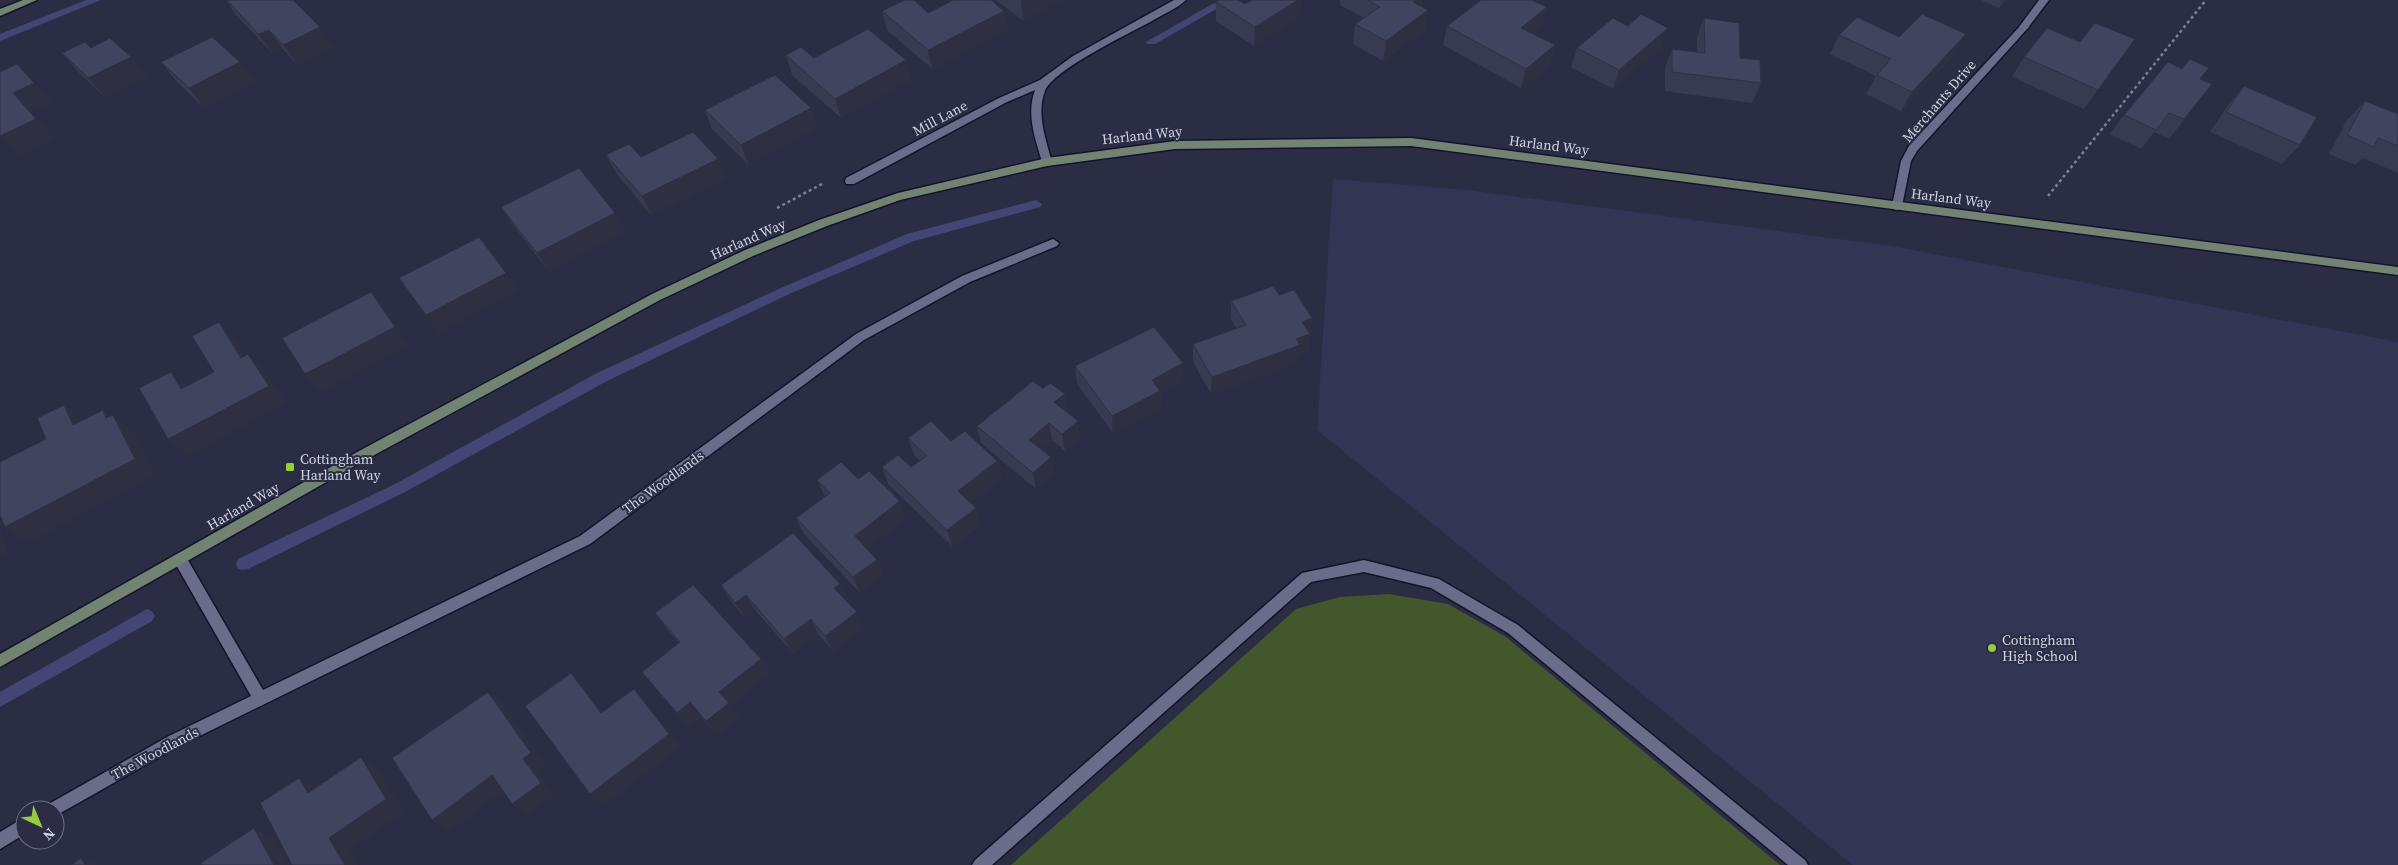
<svg xmlns="http://www.w3.org/2000/svg" width="2398" height="865" viewBox="0 0 2398 865" font-family="'Source Serif 4',serif">
	<rect width="100%" height="100%" fill="#2b2d45"/>
	<path fill="#333555" d="M1333,179L1466,190L1892,246L2398,342V865H1853L1317,430Z"/>
	<path fill="#44562c" d="M1389,594L1448,604L1506,637L1780,865H1011L1296,609L1340,597Z"/>
	<g fill="none" stroke-linecap="round" stroke-linejoin="round">
		<g fill="#434674" fill-rule="evenodd">
			<path d="M86,0H101L0,41V34Z"/>
			<path d="M1214,3L1218,4V8L1155,44H1147L1146,42Z"/>
			<path d="M1036,200L1042,204L1040,207L914,241L789,294L607,381L405,492L248,569L243,570L238,569L236,564L238,559L395,484L597,373L781,288L907,234Z"/>
			<path d="M147,609L152,611L155,616L152,621L0,707V692Z"/>
		</g>
		<g stroke="#13142b" stroke-width="3">
			<g id="lane">
				<path d="M2039,0H2049L2027,29H2021L2019,27Z"/>
				<path d="M1364,560L1439,579L1518,625L1805,860L1808,865H1788L1508,633L1431,588L1364,572L1311,582L992,865H972L975,860L1302,573Z"/>
			</g>
		</g>
		<g stroke="#13142b" stroke-width="3">
			<g id="street">
				<path d="M1174,0H1186C1177,9 1161,15 1150,22C1128,34 1053,70 1045,91C1036,113 1046,140 1052,162L1051,165L1047,166L1042,162C1035,138 1026,114 1035,90L1007,102L854,184H846L845,181L846,178L999,98L1040,80L1073,56Z"/>
				<path d="M2024,24L2029,27L2027,29L1917,151L1911,161L1902,206L1897,210L1893,209L1892,206L1901,161L1909,146L2021,25Z"/>
				<path d="M1053,239L1059,243L1057,246L970,282L864,340L590,544L179,746L57,815L55,816V810H44L47,805L169,736L251,696L175,563L173,559L175,555L180,553L185,555L263,690L580,536L856,334L962,276Z"/>
				<path d="M25,817V834L0,849V832Z"/>
			</g>
		</g>
		<g stroke="#13142b" stroke-width="3">
			<g id="secondary">
				<path d="M23,0H37L0,16V9Z"/>
				<path d="M1411,138L2398,267V275L1411,146L1175,149L1047,166L900,200L827,226L753,256L660,300L367,459L0,667V654L359,451L652,294L745,250L819,220L898,193L1047,158L1175,141Z"/>
			</g>
		</g>
		<g stroke="#7d7f93" stroke-width="2.5" stroke-dasharray="3 3" stroke-linecap="butt">
			<path d="M2048,196L2206,0"/>
			<path d="M777,208L822,184"/>
		</g>
		<use href="#lane" fill="#6a6d8a" fill-rule="evenodd"/>
		<use href="#street" fill="#6a6d8a" fill-rule="evenodd"/>
		<use href="#secondary" fill="#728372" fill-rule="evenodd"/>
	</g>
	<g fill="#383a51">
		<path d="M226,0H293L333,47L297,64L283,49L272,53L236,15Z"/>
		<path d="M996,0H1061L1023,21Z"/>
		<path d="M1251,0H1301L1300,17L1254,46L1216,21V2L1245,4L1251,1Z"/>
		<path d="M1340,0H1422L1421,6L1428,10L1425,29L1383,61L1353,44L1355,24L1364,18L1340,5Z"/>
		<path d="M1981,0H2007L1999,8Z"/>
		<path d="M1547,7L1542,27L1533,34L1555,45L1549,65L1521,88L1443,45L1447,26Z"/>
		<path d="M882,11L928,13L1004,11L1007,30L932,69L887,30Z"/>
		<path d="M1704,18L1740,58L1761,83L1752,103L1665,91V68L1672,49L1697,52V37Z"/>
		<path d="M1839,35L1899,37L1955,54L1901,111L1866,94L1876,76L1830,54Z"/>
		<path d="M2135,39L2084,109L2012,77L2024,57L2080,42Z"/>
		<path d="M1661,47L1613,89L1571,67L1577,48Z"/>
		<path d="M91,48L147,76L105,97L79,73L62,53Z"/>
		<path d="M786,55L814,58L911,79L841,118L792,75Z"/>
		<path d="M161,62H240L255,82L204,108L176,81Z"/>
		<path d="M2200,79L2212,84L2169,139L2154,132L2141,149L2110,134L2124,115Z"/>
		<path d="M2244,86L2300,145L2282,164L2210,132L2228,105Z"/>
		<path d="M2365,101L2398,114V173L2363,158L2355,165L2329,154L2347,120Z"/>
		<path d="M811,108L817,127L748,164L712,129L705,110Z"/>
		<path d="M606,155L641,157L726,178L651,215L616,173Z"/>
		<path d="M501,207L625,231L548,271L513,225Z"/>
		<path d="M1279,295L1312,318L1308,352L1299,355L1298,363L1211,394L1193,362V344L1237,329L1231,319V301Z"/>
		<path d="M1183,363V381L1161,393V409L1113,433L1077,384L1075,366Z"/>
		<path d="M1043,389L1065,394L1067,412L1080,438L1065,451L1052,440L1041,449L1051,457L1054,474L1036,489L981,443L977,426Z"/>
		<path d="M908,438L951,441L997,461L1001,477L970,502L981,525L952,546L888,484L882,467H911L920,461L914,455Z"/>
		<path d="M858,479L906,518L866,548L877,560L883,575L860,593L804,534L796,518L825,497L817,480Z"/>
		<path d="M840,584L848,599L846,601L864,627L833,651L818,634L793,653L755,610L745,618L730,600L721,585Z"/>
		<path d="M655,613L761,659L770,674L730,705L739,717L717,735L701,716L688,727L642,672L679,643L666,628Z"/>
	</g>
	<g fill="#2e3042">
		<path d="M1023,0H1061L1023,21L1021,1Z"/>
		<path d="M1298,0H1301L1300,17L1254,46L1255,27Z"/>
		<path d="M1416,0H1422L1420,14L1413,2Z"/>
		<path d="M2004,0H2007L1999,8Z"/>
		<path d="M1547,7L1542,27L1516,47L1521,28Z"/>
		<path d="M1428,10L1425,29L1383,61L1386,41Z"/>
		<path d="M1004,11L1007,30L932,69L928,50Z"/>
		<path d="M320,27L333,47L297,64L283,45Z"/>
		<path d="M1668,28L1661,47L1613,89L1619,70Z"/>
		<path d="M269,30L283,49L272,53L258,34Z"/>
		<path d="M1966,34L1955,54L1901,111L1912,92Z"/>
		<path d="M1555,45L1549,65L1521,88L1526,69Z"/>
		<path d="M131,57L147,76L105,97L88,78Z"/>
		<path d="M906,60L911,79L841,118L835,99Z"/>
		<path d="M240,62L255,82L204,108L189,88Z"/>
		<path d="M34,83L52,102L31,112L54,138L18,156L0,136L13,93Z"/>
		<path d="M811,108L817,127L748,164L741,145Z"/>
		<path d="M718,159L726,178L651,215L642,196Z"/>
		<path d="M615,213L625,231L548,271L537,253Z"/>
		<path d="M506,273L518,291L439,333L426,315Z"/>
		<path d="M371,292L385,310L409,345L321,392L305,374Z"/>
		<path d="M1312,318L1308,352L1299,355L1298,363L1211,394L1212,377L1296,339L1302,322Z"/>
		<path d="M219,322L236,340L258,375L241,358Z"/>
		<path d="M248,354L265,372L286,403L188,456L168,439Z"/>
		<path d="M1183,363V381L1161,393V409L1113,433L1112,416L1152,380Z"/>
		<path d="M171,372L190,389H181Z"/>
		<path d="M1065,394L1067,412L1057,420L1054,402Z"/>
		<path d="M64,405L84,422L73,425Z"/>
		<path d="M103,410L118,423L113,415L133,432L155,475L28,543L5,527L106,418Z"/>
		<path d="M1078,421L1080,438L1065,451L1062,434Z"/>
		<path d="M1049,423L1052,440L1033,456L1029,440Z"/>
		<path d="M1051,457L1054,474L1036,489L1033,473Z"/>
		<path d="M997,461L1001,477L963,507L958,491Z"/>
		<path d="M900,501L906,518L861,552L855,536Z"/>
		<path d="M976,508L981,525L952,546L947,530Z"/>
		<path d="M0,528L8,551L0,556Z"/>
		<path d="M877,560L883,575L860,593L853,577Z"/>
		<path d="M840,584L848,599L842,604L834,588Z"/>
		<path d="M746,595L755,610L745,618L735,603Z"/>
		<path d="M857,612L864,627L833,651L825,636Z"/>
		<path d="M811,619L818,634L793,653L784,639Z"/>
		<path d="M761,659L770,674L730,705L739,717L717,735L706,721L719,692Z"/>
		<path d="M571,673L584,688L614,727L601,713Z"/>
		<path d="M634,689L646,703L681,747L603,806L590,794Z"/>
		<path d="M488,692L503,705L546,766L538,771L555,795L527,816L512,804L523,759Z"/>
		<path d="M690,702L701,716L688,727L677,713Z"/>
		<path d="M361,757L379,770L404,812L349,850L358,865H345L329,838Z"/>
		<path d="M492,775L508,787L449,832L432,820Z"/>
		<path d="M299,778L319,790L308,793Z"/>
		<path d="M254,828L275,839L289,865H274Z"/>
		<path d="M81,858L98,865H85Z"/>
	</g>
	<g fill="#41445e" stroke="#2e3042">
		<path d="M227,0H293L320,27L283,45L269,30L258,34Z"/>
		<path d="M905,0H914L928,13L953,0H991L1004,11L928,50L882,11Z"/>
		<path d="M1219,0H1238L1245,4L1252,0H1298L1255,27L1216,2Z"/>
		<path d="M1368,0H1416L1413,2L1428,10L1386,41L1355,24L1380,7Z"/>
		<path d="M1481,0H1532L1547,7L1521,28L1555,45L1526,69L1447,26Z"/>
		<path d="M1641,14L1668,28L1619,70L1577,48L1613,18L1628,26Z"/>
		<path d="M1922,14L1966,34L1912,92L1877,75L1891,59L1839,35L1857,17L1899,37Z"/>
		<path d="M1704,18L1739,23L1740,58L1760,60L1761,83L1672,72V49L1705,53Z"/>
		<path d="M2095,23L2135,39L2098,90L2024,57L2047,28L2080,42Z"/>
		<path d="M868,29L906,60L835,99L786,55L801,47L814,58Z"/>
		<path d="M212,37L240,62L189,88L161,62Z"/>
		<path d="M110,38L131,57L88,78L62,53L85,42L91,48Z"/>
		<path d="M2190,59L2209,68L2200,79L2212,84L2184,119L2169,113L2156,130L2124,115L2168,62L2182,69Z"/>
		<path d="M17,64L34,83L13,93L36,119L0,136V72Z"/>
		<path d="M775,75L811,108L741,145L705,110Z"/>
		<path d="M2244,86L2317,117L2300,145L2226,112Z"/>
		<path d="M2365,101L2398,114V146L2378,138L2374,147L2347,135Z"/>
		<path d="M693,132L718,159L642,196L606,155L629,144L641,157Z"/>
		<path d="M579,168L615,213L537,253L501,207Z"/>
		<path d="M479,237L506,273L426,315L399,278Z"/>
		<path d="M1273,286L1279,295L1294,290L1312,318L1302,322L1310,334L1296,339L1300,345L1212,377L1193,344L1246,325L1231,301Z"/>
		<path d="M371,292L395,327L305,374L282,338Z"/>
		<path d="M219,322L241,358L248,354L269,386L168,439L139,388L171,372L181,389L214,372L192,336Z"/>
		<path d="M1154,327L1183,363L1152,380L1160,391L1112,416L1075,366Z"/>
		<path d="M1033,381L1043,389L1050,383L1065,394L1054,402L1078,421L1062,434L1049,423L1029,440L1051,457L1033,473L977,426Z"/>
		<path d="M64,405L73,425L103,410L106,418L113,415L135,459L5,527L0,515V462L46,439L37,418Z"/>
		<path d="M931,421L951,441L965,431L997,461L958,491L976,508L947,530L882,467L898,455L911,467L927,456L908,438Z"/>
		<path d="M841,462L858,479L869,471L900,501L855,536L877,560L853,577L796,518L830,493L817,480Z"/>
		<path d="M793,533L840,584L834,588L857,612L825,636L811,619L784,639L746,595L735,603L721,585Z"/>
		<path d="M693,585L761,659L719,692L729,703L706,721L690,702L677,713L642,672L680,642L655,613Z"/>
		<path d="M571,673L601,713L634,689L669,734L590,794L525,706Z"/>
		<path d="M488,692L531,753L523,759L541,783L512,804L492,775L432,820L392,758Z"/>
		<path d="M361,757L386,799L329,838L345,865H292L260,803L299,778L308,793Z"/>
		<path d="M254,828L274,865H202L201,863Z"/>
		<path d="M81,858L85,865H71Z"/>
	</g>
	<g fill="#95cc3b" stroke="#2b2d45" stroke-width="2">
		<rect x="285" y="462" width="10" height="10" rx="2.5"/>
		<circle cx="1992" cy="648" r="5"/>
	</g>
	<g text-anchor="middle" stroke-width="4" stroke-linejoin="round" paint-order="stroke">
		<g font-size="14" fill="#d1d3e3" stroke="#2b2d45">
			<text transform="translate(1939 101) rotate(-49)" y="5">Merchants Drive</text>
			<text transform="translate(940 118) rotate(-28)" y="5">Mill Lane</text>
			<text transform="translate(1142 135) rotate(-6)" y="5">Harland Way</text>
			<text transform="translate(1549 145) rotate(7)" y="5">Harland Way</text>
			<text transform="translate(1951 198) rotate(7)" y="5">Harland Way</text>
			<text transform="translate(748 239) rotate(-24)" y="5">Harland Way</text>
			<text transform="translate(663 482) rotate(-36)" y="5">The Woodlands</text>
			<text transform="translate(243 506) rotate(-30)" y="5">Harland Way</text>
			<text transform="translate(155 753) rotate(-28)" y="5">The Woodlands</text>
		</g>
		<g font-size="14" fill="#d1d3e3" stroke="#2b2d45" text-anchor="start">
			<text x="300" y="464">Cottingham<tspan x="300" dy="16">Harland Way</tspan></text>
			<text x="2002" y="645">Cottingham<tspan x="2002" dy="16">High School</tspan></text>
		</g>
	</g>
	<g transform="translate(40 825) rotate(136)"><circle r="24" fill="#2b2d45" stroke="#6d6f84"/>
	<path d="M0-4L9 19L0 12L-9 19Z" fill="#95cc3b"/>
	<text y="-8" font-size="14" font-weight="bold" text-anchor="middle" fill="#d1d3e3">N</text>
	</g>
</svg>
